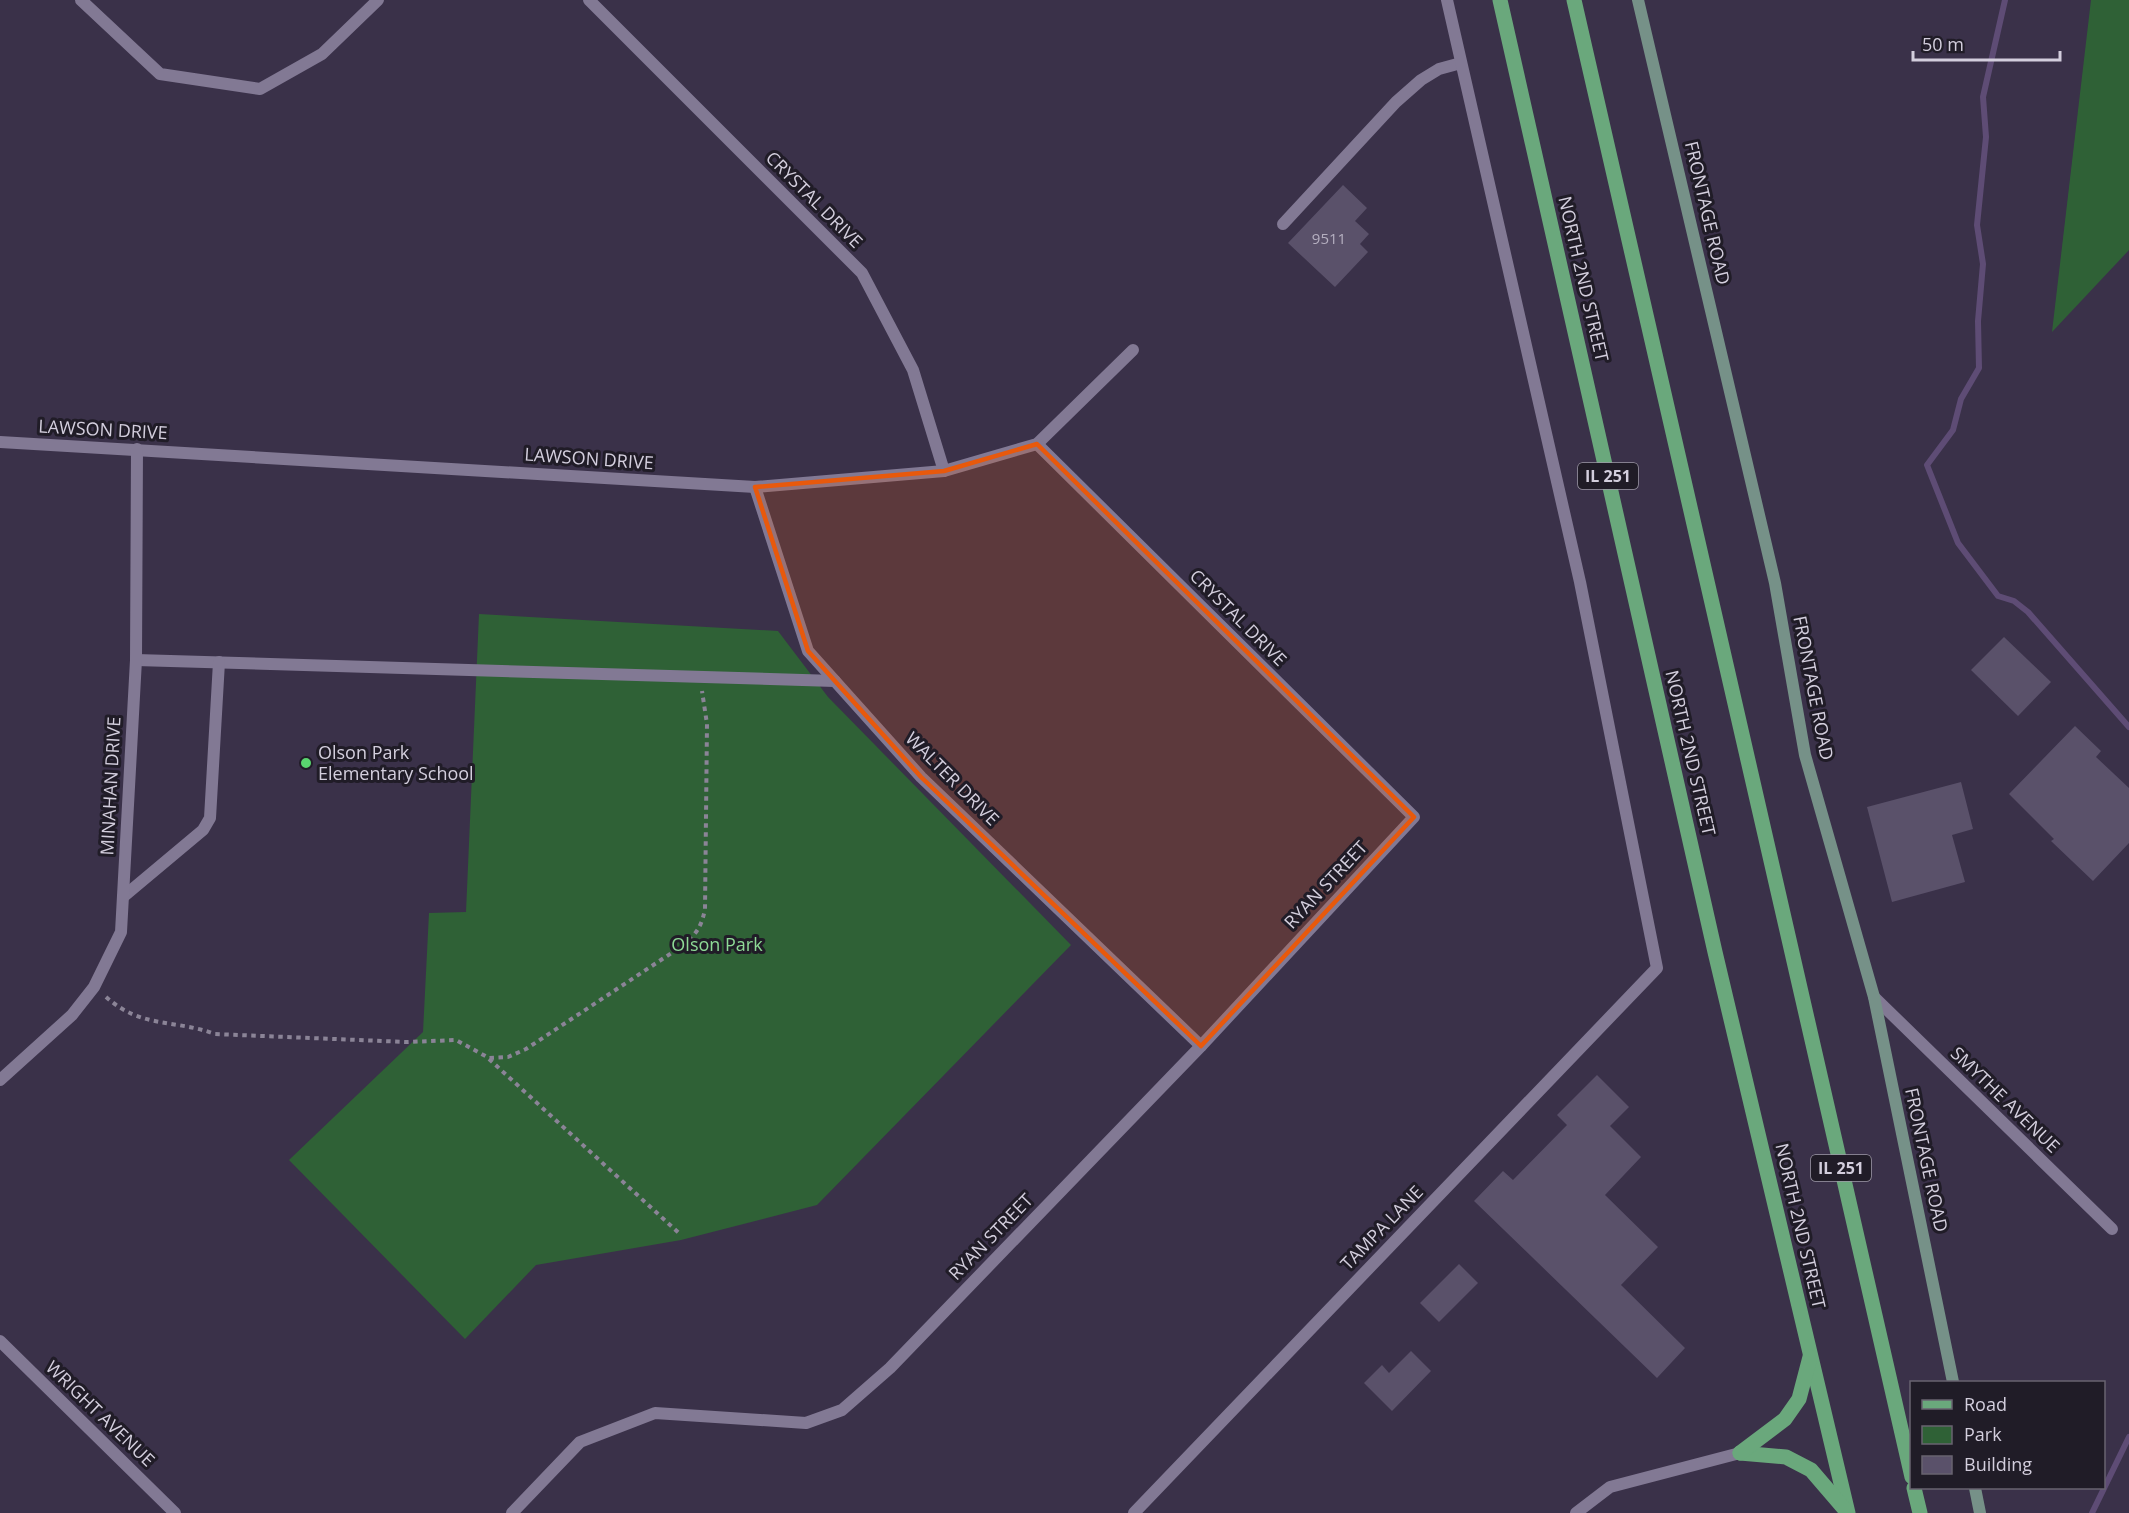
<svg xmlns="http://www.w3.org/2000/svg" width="2129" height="1513" viewBox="0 0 2129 1513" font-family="'Open Sans',sans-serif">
	<rect width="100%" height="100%" fill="#3a3149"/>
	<g fill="#2f6136">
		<path d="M2091,0H2129V250L2052,332Z"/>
		<path d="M479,614L778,631L828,697L1071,945L817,1205L681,1240L536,1265L465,1339L289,1160L423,1032L429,913L466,912Z"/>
	</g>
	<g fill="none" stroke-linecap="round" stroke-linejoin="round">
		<g stroke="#5e4c75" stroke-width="6">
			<path d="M2005,0L1983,97L1986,137L1977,225L1983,264L1978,321L1979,368L1961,399L1953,430L1927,465L1958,543L1998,596L2014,601L2028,612L2129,727"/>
			<path d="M2092,1513L2129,1437"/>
		</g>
	</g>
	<g fill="#5a516a">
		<path d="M1343,185L1367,208L1355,221L1369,234L1360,244L1368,252L1335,287L1288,243Z"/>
		<path d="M2004,637L2051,682L2018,716L1971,670Z"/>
		<path d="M2075,726L2101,751L2096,757L2129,788V843L2093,881L2051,841L2054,839L2009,794Z"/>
		<path d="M1961,782L1973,829L1952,835L1965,882L1892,902L1867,807Z"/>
		<path d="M1597,1075L1629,1107L1610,1126L1641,1157L1605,1195L1658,1247L1621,1285L1685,1348L1657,1378L1474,1201L1503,1171L1513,1180L1567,1125L1557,1115Z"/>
		<path d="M1459,1264L1478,1283L1439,1322L1420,1303Z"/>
		<path d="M1411,1351L1431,1371L1392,1411L1364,1383L1382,1365L1389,1373Z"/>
	</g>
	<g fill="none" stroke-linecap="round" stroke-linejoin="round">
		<g stroke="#8b8497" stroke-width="4" stroke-dasharray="4.5 4.5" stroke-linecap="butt">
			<path d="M106,997C142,1029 175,1019 215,1034L407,1042L456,1040L489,1058L508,1057L526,1049L673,952C692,937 700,934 705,909L707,724L702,691"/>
			<path d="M489,1059L681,1235"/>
		</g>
		<g stroke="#827994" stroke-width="12">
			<path d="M1283,224L1396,102L1421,80L1439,69L1461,63"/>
			<path d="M136,660L835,681"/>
			<path d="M123,897L203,830L210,818L219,662"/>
		</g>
		<g stroke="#827994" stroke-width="12">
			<path d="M81,0L160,74L260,89L322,54L378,0"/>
			<path d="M589,0L862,273L913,370L944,471"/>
			<path d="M0,442L755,487L944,471L1037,444L1133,350"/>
			<path d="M755,487L808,651L921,777L1201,1046"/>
			<path d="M1874,997L2112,1229"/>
			<path d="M0,1080L72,1015L94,987L121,932L136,660L137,449"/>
			<path d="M0,1341L175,1513"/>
			<path d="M512,1513L580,1442L655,1413L806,1423L842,1410L890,1368L1201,1046L1414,817L1037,444"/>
			<path d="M1134,1513L1657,968L1580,582L1447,0"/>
			<path d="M1576,1513L1610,1487L1740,1453"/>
		</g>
		<g stroke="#769188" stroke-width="12">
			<path d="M1638,0L1775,583L1805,755L1874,997L1953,1382"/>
			<path d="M1975,1488L1980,1513"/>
		</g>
		<g stroke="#6aa87c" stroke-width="15">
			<path d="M1500,0L1715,952L1848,1513"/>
			<path d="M1574,0L1912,1477"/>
			<path d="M1740,1453L1786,1457L1811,1470L1847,1512"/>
			<path d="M1740,1453L1785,1419L1799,1399L1810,1357"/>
			<path d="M1914,1488L1920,1513"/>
		</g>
	</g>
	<path fill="#e8590c" fill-opacity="0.2" stroke="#e8590c" stroke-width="4.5" stroke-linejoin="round" d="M1037,444L1414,817L1201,1046L921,777L808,651L755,487L944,471Z"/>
	<circle fill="#59d56f" stroke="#201c27" stroke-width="2" cx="306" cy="763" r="6"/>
	<g text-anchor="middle" stroke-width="6" stroke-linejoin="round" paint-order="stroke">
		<g font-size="15" fill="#b5afc0">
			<text x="1329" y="244">9511</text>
		</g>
		<g fill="#201c27" stroke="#9d99a6" stroke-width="1.5">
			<rect x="1578" y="463" width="60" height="26" rx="4.5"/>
			<rect x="1811" y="1155" width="60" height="26" rx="4.5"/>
		</g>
		<g font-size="16" font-weight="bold" fill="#d3cedd">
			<text x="1608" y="482">IL 251</text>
			<text x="1841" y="1174">IL 251</text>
		</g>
		<g font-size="18" fill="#d3cedd" stroke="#201c27">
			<text transform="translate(814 200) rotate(45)" y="6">CRYSTAL DRIVE</text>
			<text transform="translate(1707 213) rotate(77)" y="6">FRONTAGE ROAD</text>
			<text transform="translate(1583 279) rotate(77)" y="6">NORTH 2ND STREET</text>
			<text transform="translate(103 430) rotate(3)" y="6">LAWSON DRIVE</text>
			<text transform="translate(589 459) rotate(4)" y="6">LAWSON DRIVE</text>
			<text transform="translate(1238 618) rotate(45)" y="6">CRYSTAL DRIVE</text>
			<text transform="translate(1813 688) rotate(79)" y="6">FRONTAGE ROAD</text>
			<text transform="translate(1690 753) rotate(77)" y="6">NORTH 2ND STREET</text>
			<text transform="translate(952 779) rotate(45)" y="6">WALTER DRIVE</text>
			<text transform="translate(111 786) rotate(-87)" y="6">MINAHAN DRIVE</text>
			<text transform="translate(1326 885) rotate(-47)" y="6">RYAN STREET</text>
			<text transform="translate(2005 1100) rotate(44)" y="6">SMYTHE AVENUE</text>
			<text transform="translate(1926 1160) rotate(78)" y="6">FRONTAGE ROAD</text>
			<text transform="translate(1800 1226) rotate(77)" y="6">NORTH 2ND STREET</text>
			<text transform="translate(1382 1228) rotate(-46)" y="6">TAMPA LANE</text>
			<text transform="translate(991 1237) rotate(-46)" y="6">RYAN STREET</text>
			<text transform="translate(100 1414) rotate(44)" y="6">WRIGHT AVENUE</text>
		</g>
		<g font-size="18" fill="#d3cedd" stroke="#201c27" text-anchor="start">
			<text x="318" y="759">Olson Park<tspan x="318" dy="21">Elementary School</tspan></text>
		</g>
		<g font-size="18" fill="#8eda96" stroke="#201c27">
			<text x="717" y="951">Olson Park</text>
		</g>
	</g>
	<rect x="1910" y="1381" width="195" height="108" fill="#201c27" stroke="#686370" stroke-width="1.5"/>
	<rect x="1922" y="1400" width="30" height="9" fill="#6aa87c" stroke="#686370" stroke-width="1.5"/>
	<text x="1964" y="1411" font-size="18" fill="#d3cedd">Road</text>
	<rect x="1922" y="1426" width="30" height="18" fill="#2f6136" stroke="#686370" stroke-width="1.5"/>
	<text x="1964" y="1441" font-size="18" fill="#d3cedd">Park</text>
	<rect x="1922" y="1456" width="30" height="18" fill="#5a516a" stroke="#686370" stroke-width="1.5"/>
	<text x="1964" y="1471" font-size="18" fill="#d3cedd">Building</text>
	<path d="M1913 51v9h147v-9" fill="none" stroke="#d3cedd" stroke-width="3"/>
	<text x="1922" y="51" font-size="18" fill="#d3cedd" stroke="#201c27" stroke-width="4.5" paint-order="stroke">50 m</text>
</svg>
